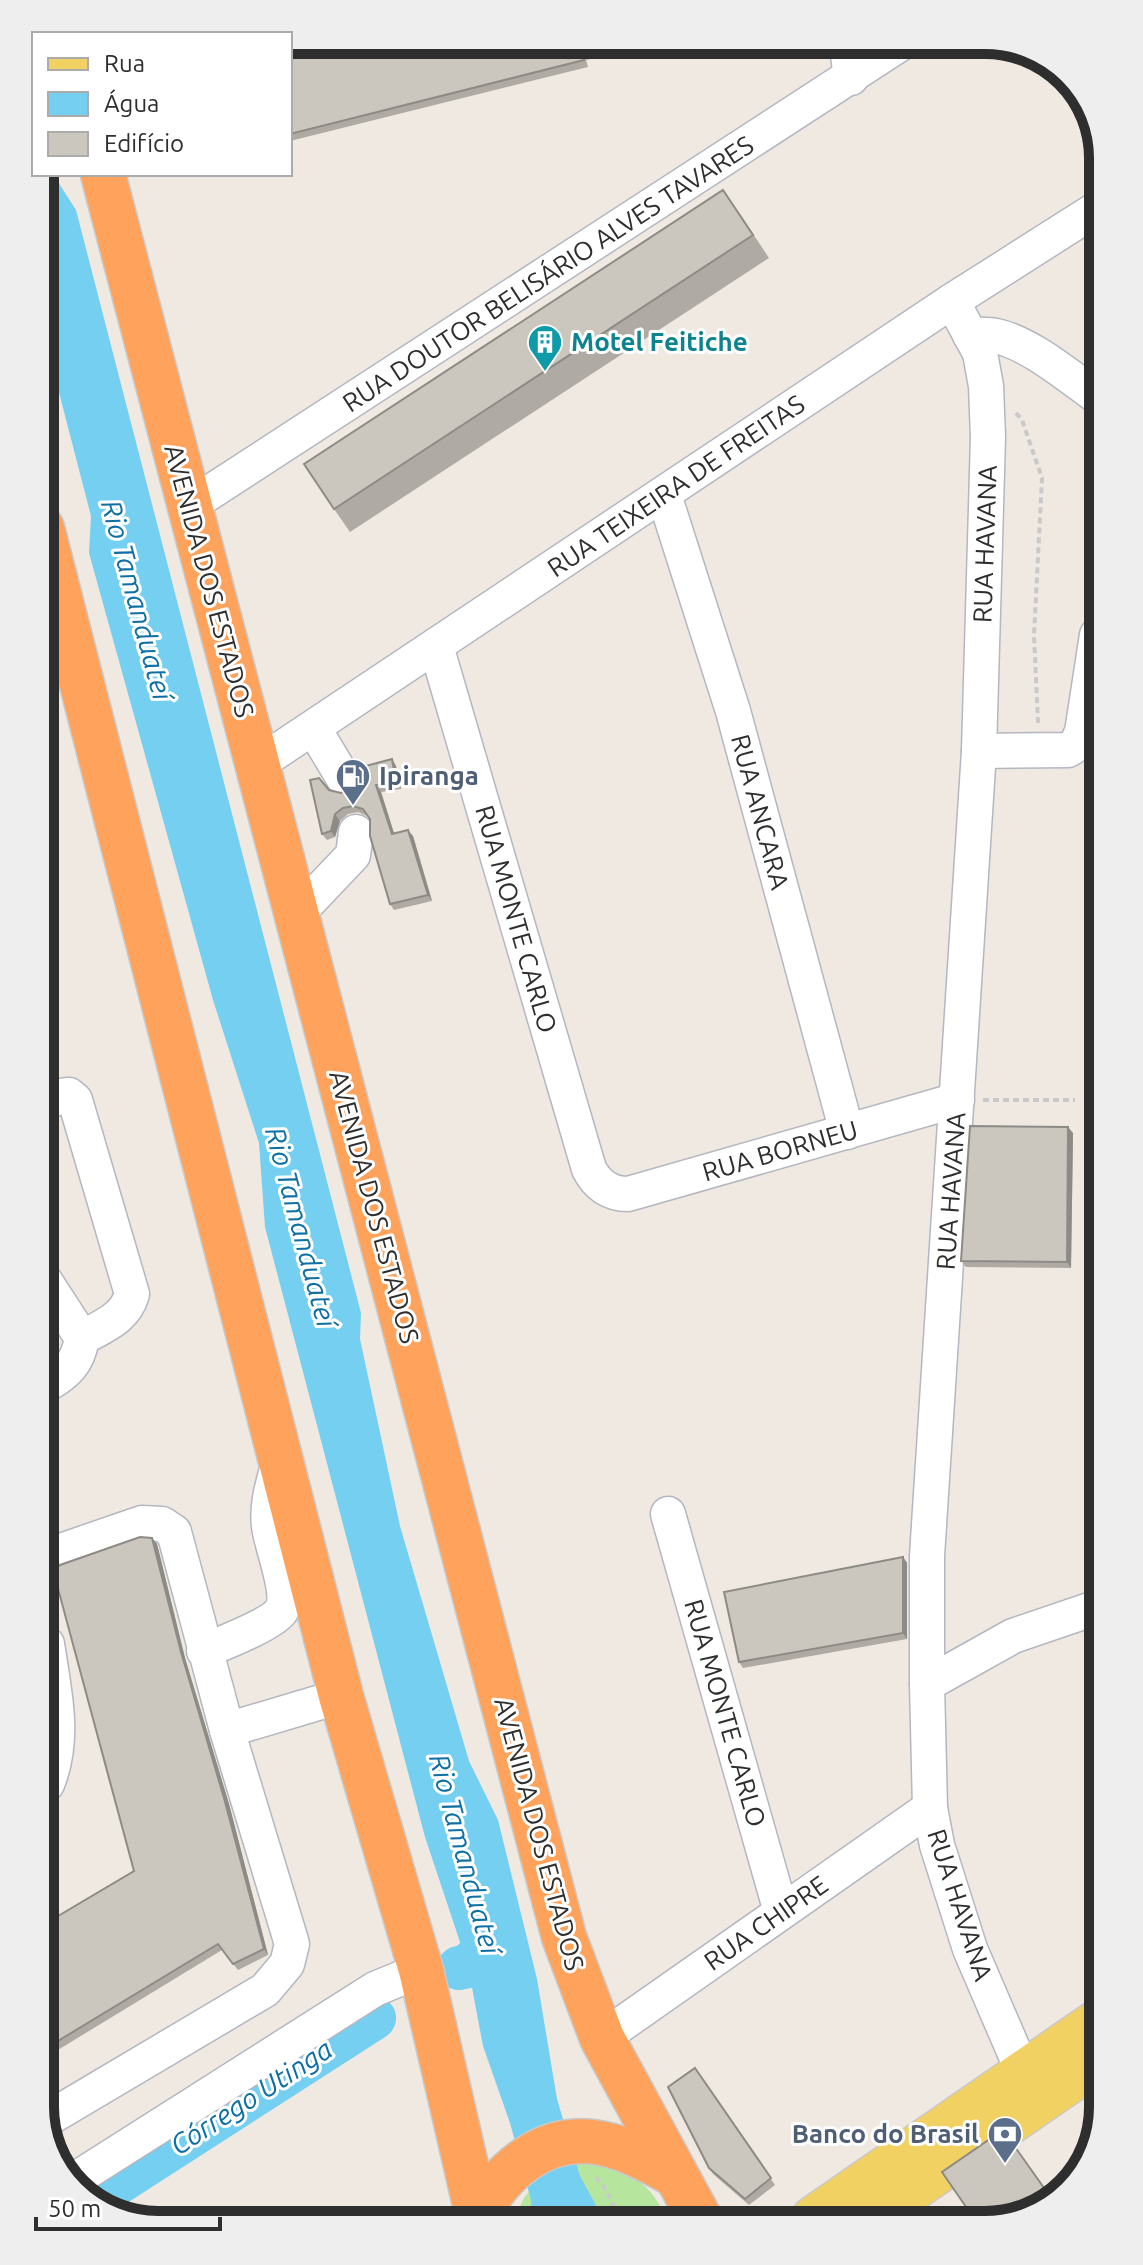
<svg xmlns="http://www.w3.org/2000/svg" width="1143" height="2265" viewBox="0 0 1143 2265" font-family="Ubuntu,sans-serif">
	<rect width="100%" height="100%" fill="#efe9e1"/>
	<path fill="#b6e59e" d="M588,2161C630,2170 648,2180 668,2220L517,2221C519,2184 557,2172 588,2161Z"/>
	<path fill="#75cff0" d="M40,174H53L76,210L361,1313L360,1339L400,1526L469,1761L498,1820L537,1979L557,2099L580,2176L604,2220L532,2221L531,2200L510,2123L483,2046L468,1966L425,1837L265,1227L259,1143L213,1000L89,553L91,516L41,323Z"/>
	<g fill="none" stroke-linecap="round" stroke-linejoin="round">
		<g stroke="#75cff0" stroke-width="44">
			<path d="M459,1968L468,1966L490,1944"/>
			<path d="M88,2202L374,2018"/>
		</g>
		<g stroke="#b4b7c1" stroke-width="37">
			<g id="minor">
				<path d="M846,40L851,78"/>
				<path d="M952,301L980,353L986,386L988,437L979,751L927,1556V1684L930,1808L937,1845L970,1949L1023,2072"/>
				<path d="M970,335C978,335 988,334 996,336C1029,343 1067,375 1095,395"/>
				<path d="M664,495L733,711L847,1132"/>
				<path d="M189,506L906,40"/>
				<path d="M436,646L589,1169C597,1185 610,1194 628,1194L957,1100"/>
				<path d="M314,729L344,779"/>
				<path d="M979,751L1068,750L1076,745L1082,732L1097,635"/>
				<path d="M258,764L952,301L1095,210"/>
				<path d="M297,914L353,855L356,832"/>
				<path d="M44,1104L60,1096L69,1095L75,1100L132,1294C125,1319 103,1326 82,1338"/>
				<path d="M45,1281L82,1338C78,1363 67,1373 46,1385"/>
				<path d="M668,1514L781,1912"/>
				<path d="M46,1560L55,1553L142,1523L162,1524L174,1532L227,1730L292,1944L287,1964L265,1990L49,2118"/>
				<path d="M47,1644C54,1691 66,1738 47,1784"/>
				<path d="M204,1651C221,1644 272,1624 281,1611C292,1594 271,1546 269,1526C266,1503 274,1481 280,1459"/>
				<path d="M927,1684L1013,1636L1101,1606"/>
				<path d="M227,1730L341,1696"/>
				<path d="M602,2038L930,1808"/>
				<path d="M71,2182L375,1989L421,1970"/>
			</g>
		</g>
		<g stroke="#c9c9c9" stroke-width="47">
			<g id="major">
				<path d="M814,2218L1103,2018"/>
				<path d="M870,2218L1103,2058"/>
			</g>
		</g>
		<g stroke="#c9c9c9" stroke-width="47">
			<g id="highway">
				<path d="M103,174L564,1937L602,2038L700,2219"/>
				<path d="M42,528L341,1696L421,1970L479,2222"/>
				<path d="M477,2211C488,2199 497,2184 509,2173C565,2120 618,2142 675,2175"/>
			</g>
		</g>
		<g stroke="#c9c9c9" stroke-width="4" stroke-dasharray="6 4" stroke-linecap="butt">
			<path d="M1016,413L1022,420L1042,478L1034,635L1038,723"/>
			<path d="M983,1100H1075"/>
			<path d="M596,2177L606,2190L620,2220"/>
		</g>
		<use href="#minor" stroke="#fff" stroke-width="34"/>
		<use href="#major" stroke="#f2d163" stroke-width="44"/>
		<use href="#highway" stroke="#ffa35c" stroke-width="44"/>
	</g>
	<g fill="#afaba4">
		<path d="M290,40H653L654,46L586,60L588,67L290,141Z"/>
		<path d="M740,214L769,258L350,532L334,509Z"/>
		<path d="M392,759L396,766L401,789L381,792L394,833L413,836L432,901L394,910L390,904L370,819L367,816L358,812L348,814L340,821L335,837L327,840L322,834L329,790L341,793L349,790Z"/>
		<path d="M1073,1133L1071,1268L966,1267L961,1261Z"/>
		<path d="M152,1538L157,1544L185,1658L229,1804L268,1955L238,1970L222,1950L48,2056V1922L134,1871Z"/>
		<path d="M903,1557L907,1563V1639L743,1668L739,1662Z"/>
		<path d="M695,2068L775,2185L749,2205L713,2174L709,2168Z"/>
		<path d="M1003,2130L1052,2199L1030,2216L973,2217Z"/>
	</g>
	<g fill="#8e8b86">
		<path d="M392,759L396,766L401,789L396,783Z"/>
		<path d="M376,785L381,792L396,840L392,834Z"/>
		<path d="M335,814L340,821L335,837L331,831Z"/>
		<path d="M408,830L413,836L432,901L428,895Z"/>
		<path d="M1068,1127L1073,1133L1071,1268L1067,1262Z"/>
		<path d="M152,1538L157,1544L185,1658L229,1804L268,1955L264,1949L181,1652Z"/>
		<path d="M903,1557L907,1563V1639L903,1633Z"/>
	</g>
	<g fill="#cbc7bf" stroke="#8e8b86" stroke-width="2">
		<path d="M290,40H648L582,53L584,60L290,134Z"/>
		<path d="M723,190L753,235L334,509L304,464Z"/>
		<path d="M392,759L396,783L376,785L392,834L408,830L428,895L390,904L370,836V819L363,809L353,806L343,808L335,814L331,831L322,834L310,780L319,778L329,790L341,793L349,790L357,783L358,768Z"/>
		<path d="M970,1126L1068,1127L1067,1262L961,1261Z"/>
		<path d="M1100,1384V1411L1091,1387Z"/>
		<path d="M140,1537L152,1538L181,1652L224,1798L264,1949L233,1964L218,1944L48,2047V1922L134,1871L53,1570L60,1565Z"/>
		<path d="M903,1557V1633L739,1662L724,1592Z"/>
		<path d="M695,2068L771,2178L745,2199L709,2168L668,2087Z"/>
		<path d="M1003,2130L1049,2195L1019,2216L973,2217L942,2172Z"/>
	</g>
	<defs>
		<g id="building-pin" transform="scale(1.8)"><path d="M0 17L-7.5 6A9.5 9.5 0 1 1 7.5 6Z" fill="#0f9aa8" stroke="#fff"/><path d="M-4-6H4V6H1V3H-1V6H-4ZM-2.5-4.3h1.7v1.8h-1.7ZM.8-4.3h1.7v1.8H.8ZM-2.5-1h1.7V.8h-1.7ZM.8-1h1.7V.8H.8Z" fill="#fff"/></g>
		<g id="fuel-pin" transform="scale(1.8)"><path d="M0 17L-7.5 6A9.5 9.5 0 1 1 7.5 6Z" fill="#5c6f8a" stroke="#fff"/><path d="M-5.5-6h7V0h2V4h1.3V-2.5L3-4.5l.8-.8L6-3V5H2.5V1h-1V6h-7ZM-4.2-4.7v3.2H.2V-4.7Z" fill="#fff"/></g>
		<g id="bank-pin" transform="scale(1.8)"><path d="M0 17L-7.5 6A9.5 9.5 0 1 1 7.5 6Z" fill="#5c6f8a" stroke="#fff"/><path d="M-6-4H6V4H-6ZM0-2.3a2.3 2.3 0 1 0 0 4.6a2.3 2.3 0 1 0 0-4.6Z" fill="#fff"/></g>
	</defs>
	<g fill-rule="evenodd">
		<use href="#building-pin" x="545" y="342"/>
		<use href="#fuel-pin" x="353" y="776"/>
		<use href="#bank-pin" x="1005" y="2134"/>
	</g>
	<g text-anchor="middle" stroke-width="6" stroke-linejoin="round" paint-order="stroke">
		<g font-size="26" fill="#2e2e2e" stroke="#fff">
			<text transform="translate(548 274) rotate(-33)" y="9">RUA DOUTOR BELISÁRIO ALVES TAVARES</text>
			<text transform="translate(676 486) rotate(-34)" y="9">RUA TEIXEIRA DE FREITAS</text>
			<text transform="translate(985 544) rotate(-88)" y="9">RUA HAVANA</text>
			<text transform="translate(209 581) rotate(75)" y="9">AVENIDA DOS ESTADOS</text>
			<text transform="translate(760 812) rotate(75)" y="9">RUA ANCARA</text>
			<text transform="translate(516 919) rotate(74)" y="9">RUA MONTE CARLO</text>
			<text transform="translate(780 1151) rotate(-16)" y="9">RUA BORNEU</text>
			<text transform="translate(951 1191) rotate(-86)" y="9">RUA HAVANA</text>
			<text transform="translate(374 1207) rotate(75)" y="9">AVENIDA DOS ESTADOS</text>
			<text transform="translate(725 1713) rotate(74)" y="9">RUA MONTE CARLO</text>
			<text transform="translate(539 1834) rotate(75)" y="9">AVENIDA DOS ESTADOS</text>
			<text transform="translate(960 1905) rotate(72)" y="9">RUA HAVANA</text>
			<text transform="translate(766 1923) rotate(-35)" y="9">RUA CHIPRE</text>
		</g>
		<g font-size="26" font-weight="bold" fill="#0d838f" stroke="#fff" text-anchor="start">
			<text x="571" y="351">Motel Feitiche</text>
		</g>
		<g font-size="26" font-weight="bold" fill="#4e5e75" stroke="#fff" text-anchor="start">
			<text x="379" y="785">Ipiranga</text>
			<text x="979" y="2143" text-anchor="end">Banco do Brasil</text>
		</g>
		<g font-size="28" font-style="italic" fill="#0d6fa3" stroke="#fff">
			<text transform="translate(137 600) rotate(75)" y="10">Rio Tamanduateí</text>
			<text transform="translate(301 1227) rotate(75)" y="10">Rio Tamanduateí</text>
			<text transform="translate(465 1854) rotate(75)" y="10">Rio Tamanduateí</text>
			<text transform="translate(251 2097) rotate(-33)" y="10">Córrego Utinga</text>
		</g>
	</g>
	<path d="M0 0H1143V2265H0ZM158 54H985A104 104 0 0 1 1089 158V2107A104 104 0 0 1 985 2211H158A104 104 0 0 1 54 2107V158A104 104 0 0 1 158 54Z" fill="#eee" fill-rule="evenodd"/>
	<path fill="none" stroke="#2e2e2e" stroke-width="10" d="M158 54H985A104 104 0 0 1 1089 158V2107A104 104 0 0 1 985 2211H158A104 104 0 0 1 54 2107V158A104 104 0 0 1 158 54Z"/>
	<rect x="32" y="32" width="260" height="144" fill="#ffffff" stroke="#ababab" stroke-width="2"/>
	<rect x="48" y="58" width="40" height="12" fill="#f2d163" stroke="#ababab" stroke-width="2"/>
	<text x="104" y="72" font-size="24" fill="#2e2e2e">Rua</text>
	<rect x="48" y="92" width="40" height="24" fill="#75cff0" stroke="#ababab" stroke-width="2"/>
	<text x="104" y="112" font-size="24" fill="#2e2e2e">Água</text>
	<rect x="48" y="132" width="40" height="24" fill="#cbc7bf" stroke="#ababab" stroke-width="2"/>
	<text x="104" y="152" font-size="24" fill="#2e2e2e">Edifício</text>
	<path d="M36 2217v12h184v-12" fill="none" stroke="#2e2e2e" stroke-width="4"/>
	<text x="48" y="2217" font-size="24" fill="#2e2e2e" stroke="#ffffff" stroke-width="6" paint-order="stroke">50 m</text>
</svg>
